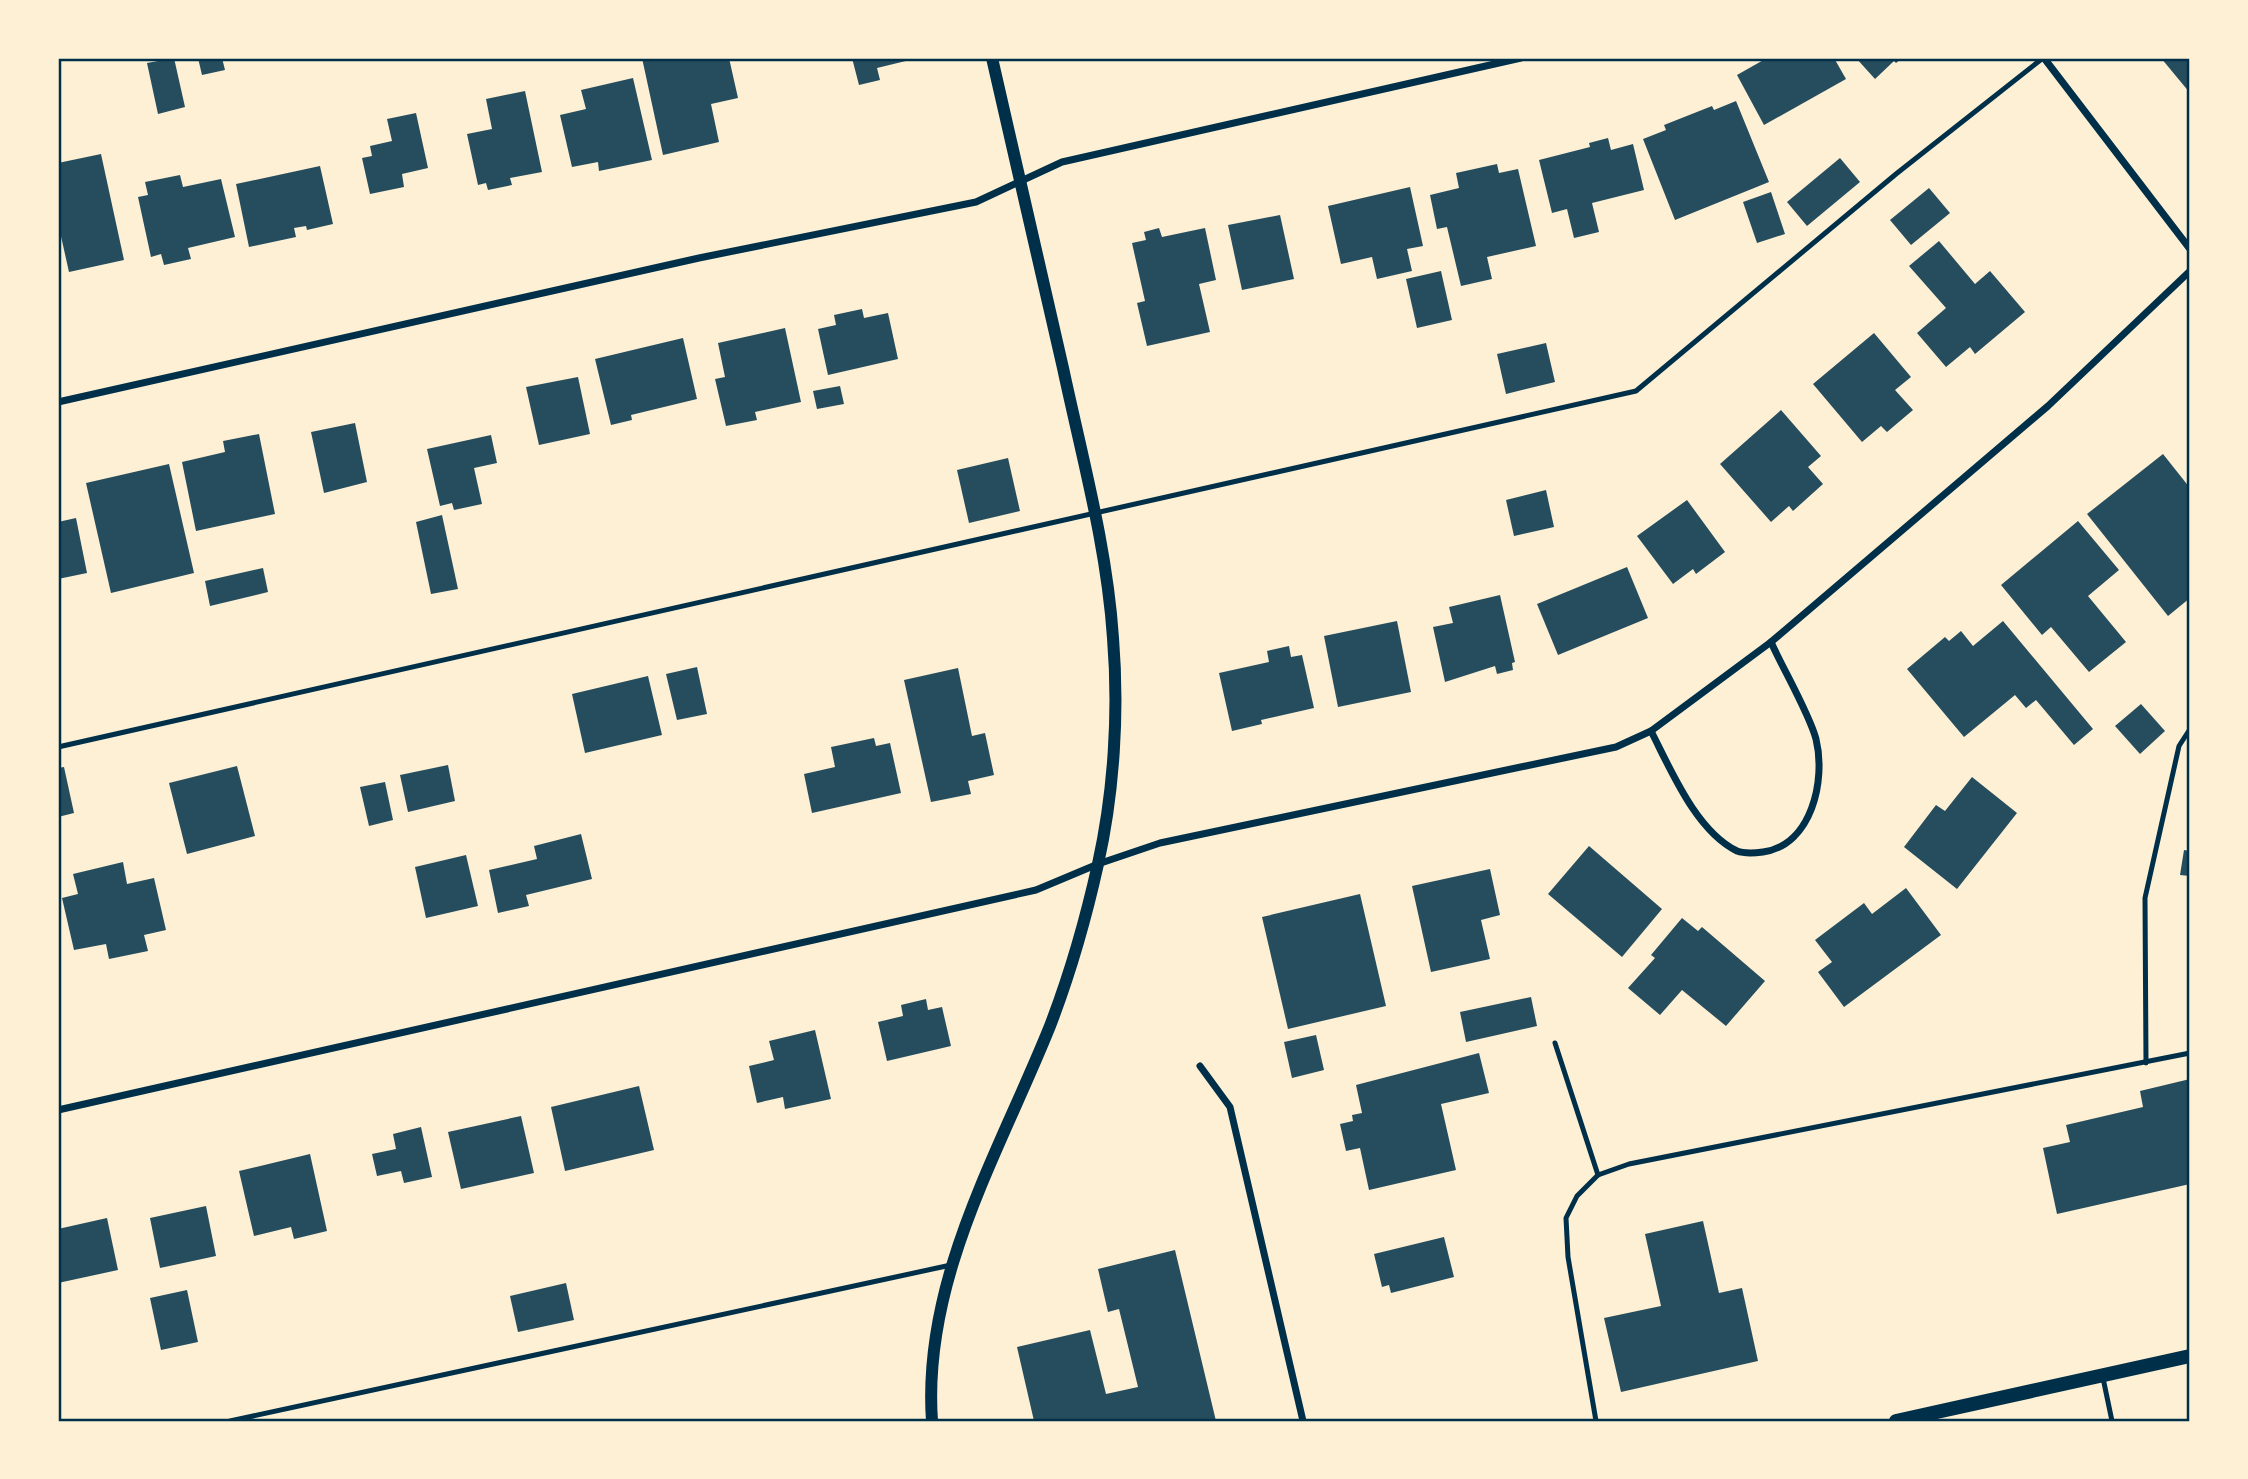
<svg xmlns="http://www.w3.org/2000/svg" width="2248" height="1479" viewBox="0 0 2248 1479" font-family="Jost,sans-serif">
	<rect width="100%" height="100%" fill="#fdf0d5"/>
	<g fill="#264d5e">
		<path d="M174,58L185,107L158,114L147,63Z"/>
		<path d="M198,58H222L225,70L202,75Z"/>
		<path d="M642,58H729L738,98L711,104L719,142L663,155Z"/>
		<path d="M852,58H914V59L877,68L880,80L859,85Z"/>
		<path d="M1767,58H1834L1846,79L1764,125L1737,75Z"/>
		<path d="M1856,58H1902L1896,63L1894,61L1875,79Z"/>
		<path d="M2161,58H2190V93Z"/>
		<path d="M633,78L652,160L599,171L598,162L572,167L560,115L586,109L581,90Z"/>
		<path d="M525,91L542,172L510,178L512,185L488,190L486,183L478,185L467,134L492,129L486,99Z"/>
		<path d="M1736,101L1769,182L1675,220L1643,139L1666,130L1664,125L1712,106L1714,110Z"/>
		<path d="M416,113L428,168L402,174L404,187L370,194L362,158L372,156L370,146L392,141L387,119Z"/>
		<path d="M1608,138L1611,150L1633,144L1644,190L1592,203L1599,232L1574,238L1567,209L1552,213L1539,160L1590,147L1589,143Z"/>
		<path d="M101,154L124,260L69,272L58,223V163Z"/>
		<path d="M1840,158L1860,182L1807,226L1787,202Z"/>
		<path d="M1497,164L1499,173L1518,169L1536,246L1487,257L1492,279L1461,286L1447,227L1437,229L1430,195L1459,188L1456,173Z"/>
		<path d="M320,166L333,224L307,230L306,226L294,228L296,237L249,247L236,184Z"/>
		<path d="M180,175L183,187L221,179L235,237L188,248L191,259L164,265L161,254L151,257L138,197L148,195L145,182Z"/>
		<path d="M1410,187L1423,246L1407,249L1412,271L1377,279L1372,257L1341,264L1328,206Z"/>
		<path d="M1929,188L1950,213L1911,245L1890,220Z"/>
		<path d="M1771,192L1785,234L1757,243L1743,202Z"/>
		<path d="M1280,215L1294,279L1242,290L1228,225Z"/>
		<path d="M1159,228L1162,237L1205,228L1216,280L1199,284L1210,332L1147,346L1137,303L1145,301L1132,243L1146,240L1144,232Z"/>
		<path d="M1939,241L1975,284L1990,271L2025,312L1975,354L1970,347L1946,367L1917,333L1946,308L1909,266Z"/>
		<path d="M1441,271L1452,320L1417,328L1406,279Z"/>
		<path d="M862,309L864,318L888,313L898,359L828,375L818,329L836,325L834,315Z"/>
		<path d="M785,328L801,402L755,412L757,420L726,426L715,379L725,377L718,343Z"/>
		<path d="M1874,333L1911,377L1895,390L1913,410L1887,432L1881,426L1862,442L1813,384Z"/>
		<path d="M683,338L697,399L631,415L632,420L611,425L595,359Z"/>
		<path d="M1546,343L1555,382L1506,394L1497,354Z"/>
		<path d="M578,377L590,434L539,445L526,387Z"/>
		<path d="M840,386L844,404L817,409L813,391Z"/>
		<path d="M1781,410L1821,456L1808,467L1823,484L1793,511L1789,506L1771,522L1720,464Z"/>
		<path d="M355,423L367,482L324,493L311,432Z"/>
		<path d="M259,434L275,514L196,531L182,462L225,452L223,441Z"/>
		<path d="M491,435L497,463L474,468L482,504L454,510L452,503L440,506L427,449Z"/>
		<path d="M2163,454L2190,488V598L2168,616L2087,514Z"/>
		<path d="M1008,458L1020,511L969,523L957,470Z"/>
		<path d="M169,464L194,573L111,593L86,483Z"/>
		<path d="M1546,490L1554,527L1514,536L1506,500Z"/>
		<path d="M1687,500L1725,552L1696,574L1693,569L1673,584L1637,536Z"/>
		<path d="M442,515L458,589L431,594L416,522Z"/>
		<path d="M76,518L87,573L58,579V522Z"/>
		<path d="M2078,521L2119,570L2088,596L2126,642L2089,672L2051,627L2042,635L2001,585Z"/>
		<path d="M1627,567L1648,618L1558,655L1537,604Z"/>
		<path d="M263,568L268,592L210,606L205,581Z"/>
		<path d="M1500,595L1515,662L1512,663L1513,670L1497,674L1495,666L1445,682L1433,627L1453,623L1449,607Z"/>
		<path d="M1397,621L1411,692L1338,707L1324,636Z"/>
		<path d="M2003,621L2093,729L2074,745L2036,700L2026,708L2015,695L1964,737L1907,669L1945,637L1949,641L1961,631L1973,646Z"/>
		<path d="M1289,646L1291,657L1302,655L1314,708L1261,720L1262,724L1232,731L1219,673L1269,662L1267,651Z"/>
		<path d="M697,667L707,714L677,720L666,674Z"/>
		<path d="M958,668L972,736L985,733L994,775L968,781L971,794L931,802L904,680Z"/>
		<path d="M648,676L662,735L585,753L572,694Z"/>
		<path d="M2141,704L2165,731L2140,754L2115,726Z"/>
		<path d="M874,738L876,746L890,743L901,793L812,813L804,774L835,767L831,747Z"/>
		<path d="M448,765L455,801L408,812L400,775Z"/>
		<path d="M237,766L255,836L187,854L169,783Z"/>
		<path d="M64,767L74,813L58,817V768Z"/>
		<path d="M1972,777L2017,813L1957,889L1904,847L1936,805L1945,811Z"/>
		<path d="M385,782L393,820L369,826L360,787Z"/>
		<path d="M581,834L592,879L526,895L529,906L498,913L489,870L537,859L534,846Z"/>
		<path d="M1589,846L1662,909L1622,957L1548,894Z"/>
		<path d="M2184,850L2190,851V876L2180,875Z"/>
		<path d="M466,855L478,906L426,918L415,867Z"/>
		<path d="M123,862L127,884L154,878L166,930L144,935L148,951L109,959L106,944L74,950L62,898L78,894L73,874Z"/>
		<path d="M1490,869L1500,915L1481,920L1490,959L1431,972L1412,886Z"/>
		<path d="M1906,888L1941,935L1844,1007L1818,972L1832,962L1815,940L1864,903L1872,914Z"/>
		<path d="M1360,894L1386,1006L1288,1029L1262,917Z"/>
		<path d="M1682,918L1698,931L1702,927L1765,981L1726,1026L1682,990L1660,1015L1628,988L1655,958L1651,955Z"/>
		<path d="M1531,997L1537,1026L1466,1042L1460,1012Z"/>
		<path d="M926,999L928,1010L942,1007L951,1046L887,1061L878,1022L903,1016L901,1005Z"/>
		<path d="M815,1030L831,1099L785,1109L783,1097L757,1103L749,1066L774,1060L769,1041Z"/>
		<path d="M1316,1035L1324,1070L1292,1078L1284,1042Z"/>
		<path d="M1479,1053L1489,1093L1441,1104L1456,1170L1369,1190L1360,1148L1346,1151L1340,1124L1353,1121L1352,1115L1362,1113L1356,1085Z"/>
		<path d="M2190,1079V1184L2057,1214L2043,1148L2070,1142L2066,1125L2143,1107L2140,1091Z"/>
		<path d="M639,1086L654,1150L565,1171L551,1107Z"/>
		<path d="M521,1116L534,1173L461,1189L448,1132Z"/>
		<path d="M421,1127L432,1177L404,1183L401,1171L377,1176L372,1154L396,1149L393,1134Z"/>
		<path d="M310,1154L327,1231L294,1239L291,1227L254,1236L239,1171Z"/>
		<path d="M206,1206L216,1256L160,1268L150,1218Z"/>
		<path d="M107,1218L118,1270L58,1283V1229Z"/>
		<path d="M1703,1221L1719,1293L1742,1288L1758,1361L1621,1392L1604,1318L1661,1306L1645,1234Z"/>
		<path d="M1444,1237L1454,1277L1391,1293L1389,1285L1382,1287L1374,1254Z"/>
		<path d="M1175,1250L1216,1421H1034L1017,1347L1090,1330L1106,1394L1138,1387L1119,1309L1108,1312L1098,1269Z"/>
		<path d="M566,1283L574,1320L518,1332L510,1296Z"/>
		<path d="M187,1290L198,1342L161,1350L150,1298Z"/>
	</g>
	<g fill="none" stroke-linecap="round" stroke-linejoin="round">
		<g stroke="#003049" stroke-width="5">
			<path d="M58,747L1636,391L1896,174L2043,58"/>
			<path d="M1555,1043L1598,1175"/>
			<path d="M2146,1063L2145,898L2179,746L2190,729"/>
			<path d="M2103,1378L2112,1421"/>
			<path d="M230,1421L951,1265"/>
			<path d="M1596,1421L1568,1257L1566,1218L1577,1196L1598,1175L1629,1164L2190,1053"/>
		</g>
		<g stroke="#003049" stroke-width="7">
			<path d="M2044,58L2190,249"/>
			<path d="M58,402L699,258L976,202L1062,162L1521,58"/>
			<path d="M1651,731C1671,770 1696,831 1737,851C1745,854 1755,853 1763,852C1812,845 1826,780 1816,739C1809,713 1783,669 1771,642"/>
			<path d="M1200,1066L1230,1107L1303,1421"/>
			<path d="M58,1110L1036,890L1098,864L1160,843L1616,747L1651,731L1771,642L2048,406L2190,271"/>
		</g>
		<path stroke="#003049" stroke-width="12" d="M932,1421C922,1280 999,1153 1050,1026C1070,974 1086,918 1098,864C1114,792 1119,712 1113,638C1107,547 1082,457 1063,368C1040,264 1016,161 992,58"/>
		<path stroke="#003049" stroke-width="14" d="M1896,1421L2190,1356"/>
	</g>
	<rect width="2248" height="1479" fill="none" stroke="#fdf0d5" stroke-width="119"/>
	<rect x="60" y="60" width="2128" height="1360" fill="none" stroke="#003049" stroke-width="2.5"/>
</svg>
